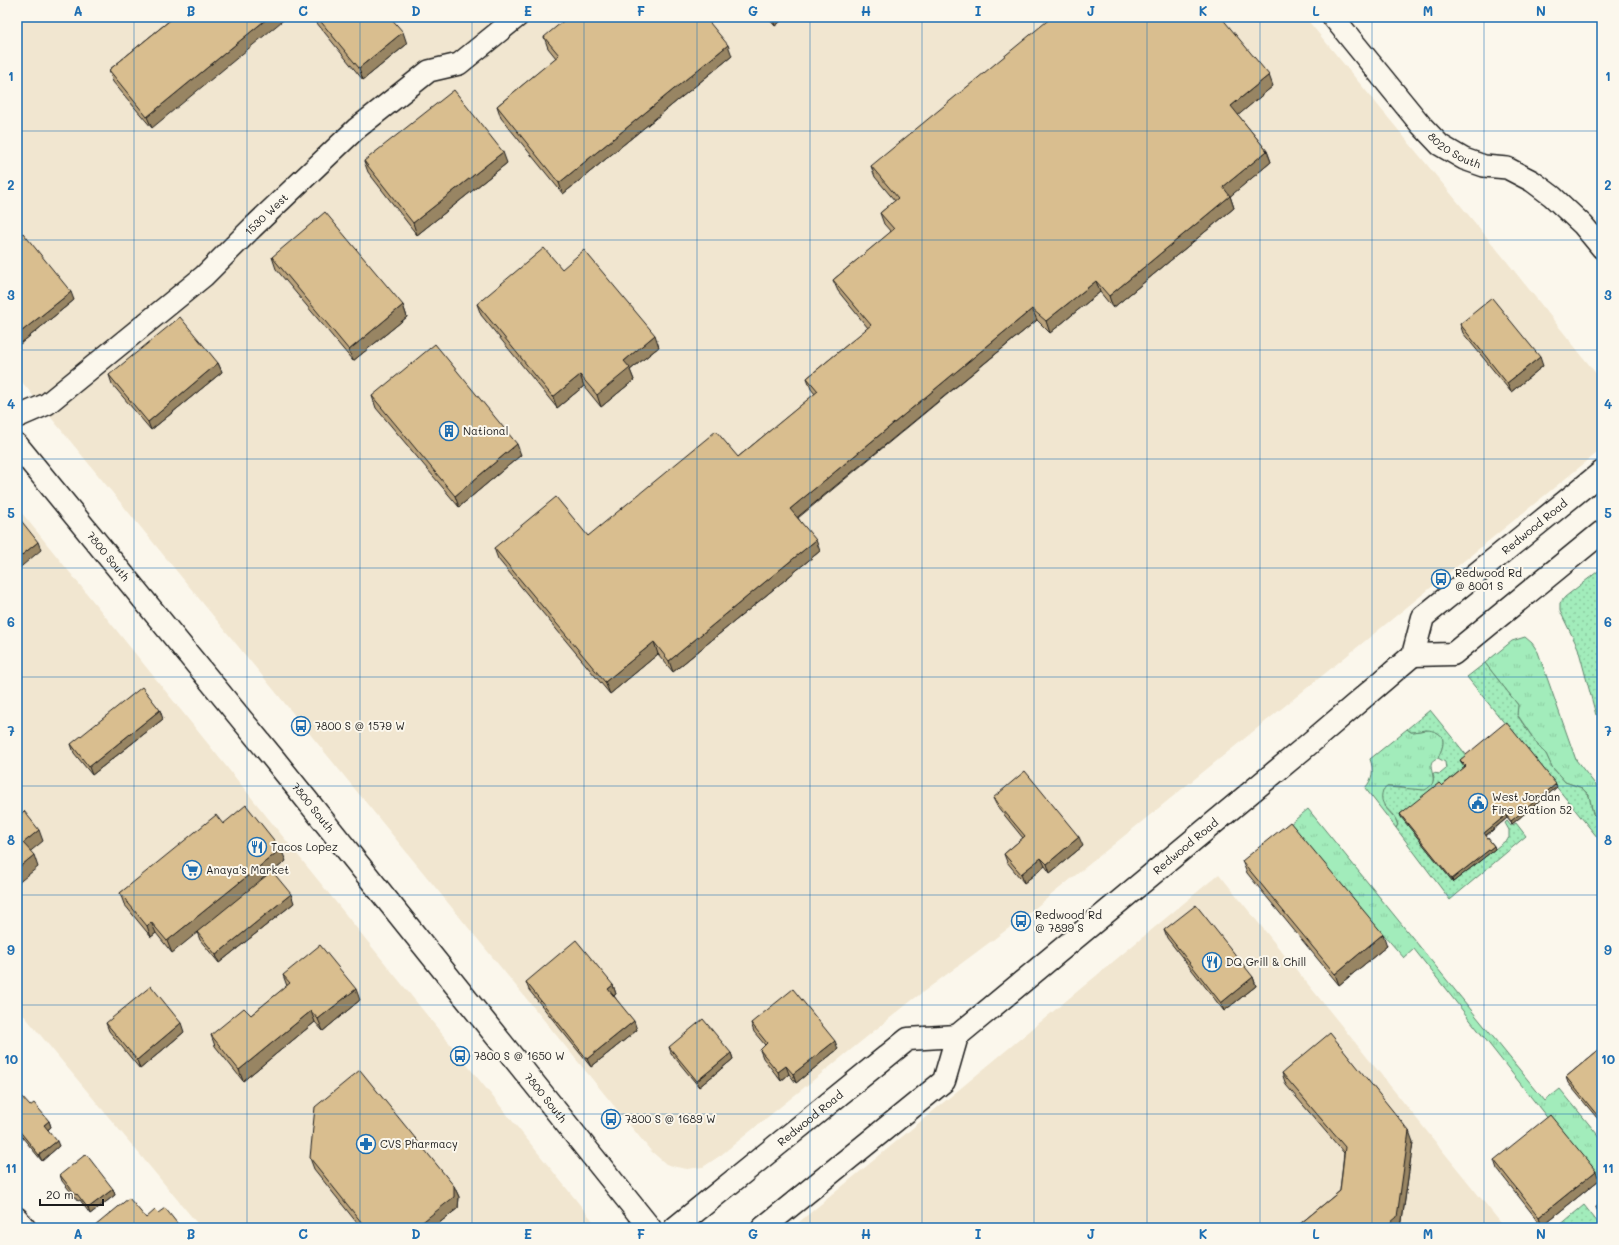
<svg xmlns="http://www.w3.org/2000/svg" width="1619" height="1245" viewBox="0 0 1619 1245" font-family="Mali,sans-serif">
	<defs>
		<pattern id="grass-tufts" width="24" height="20" patternUnits="userSpaceOnUse"><rect width="24" height="20" fill="#a2ecbb"/><path d="M3 7l-1-3M5 7V3M7 7l1-3M15 17l-1-3M17 17v-4M19 17l1-3" fill="none" stroke="#8bcaa0"/></pattern>
		<pattern id="park-dots" width="8" height="8" patternUnits="userSpaceOnUse"><rect width="8" height="8" fill="#a2ecbb"/><path d="M2 2h.1M6 6h.1" fill="none" stroke="#8bcaa0" stroke-width="1.8" stroke-linecap="round"/></pattern>
	</defs>
	<rect width="100%" height="100%" fill="#fbf7ec"/>
	<filter id="ink" filterUnits="userSpaceOnUse"><feTurbulence type="fractalNoise" baseFrequency=".025" numOctaves="2"/><feDisplacementMap in="SourceGraphic" scale="8" xChannelSelector="R" yChannelSelector="G"/><feConvolveMatrix kernelMatrix="1 2 1 2 8 2 1 2 1" color-interpolation-filters="sRGB"/></filter>
	<g filter="url(#ink)">
		<g fill="#f1e6d0">
			<path d="M17,17H1305L1504,258L1602,381V449L1029,913L911,1001L721,1155L703,1167L687,1169L676,1167L666,1164L651,1151L17,376Z"/>
			<path d="M17,507L597,1226L598,1228H201L17,1007Z"/>
			<path d="M1219,874L1505,1228H792Z"/>
		</g>
		<g fill="url(#grass-tufts)" stroke="#5f846c">
			<path d="M1525,637L1532,643L1538,652L1576,760L1602,793V821L1593,814L1589,795L1582,788L1565,782L1552,767L1546,754L1539,747L1517,714L1518,705L1485,663L1512,641Z"/>
			<path d="M1407,729L1411,732C1417,732 1422,730 1427,730C1430,729 1433,731 1436,732C1448,737 1442,749 1438,758C1422,762 1440,778 1430,787C1423,795 1412,789 1403,788C1398,787 1392,787 1387,787L1384,806L1395,818L1398,825L1396,828L1365,788C1373,779 1374,770 1370,759Z"/>
			<path d="M1308,809L1545,1101L1560,1089L1602,1140V1187L1414,949L1404,958L1377,927L1374,930L1289,825Z"/>
		</g>
		<g fill="url(#park-dots)" stroke="#5f846c">
			<path d="M1602,568V710L1596,715L1578,648L1560,611V603L1565,597Z"/>
			<path d="M1485,663L1518,705L1517,715L1539,747L1546,754L1552,767L1565,782L1582,788L1589,796L1593,814L1602,821V843L1467,677Z"/>
			<path d="M1430,710L1468,757L1467,769L1443,789L1495,849L1509,838V830L1505,823L1507,821L1511,826L1516,823L1526,836L1450,900L1396,828L1398,825C1394,809 1377,808 1383,790L1387,787L1425,790C1432,786 1435,782 1433,773L1440,774L1446,769L1445,762L1438,758C1442,749 1448,737 1436,732C1433,731 1430,730 1427,730C1422,730 1417,732 1411,732L1407,729Z"/>
			<path d="M1584,1205L1602,1228H1561L1559,1226Z"/>
		</g>
		<g fill="none" stroke-linecap="round" stroke-linejoin="round">
			<g stroke="#1c1c1c" stroke-width="24">
				<g id="street">
					<path id="s1" d="M1333,17L1421,125L1440,145L1464,159L1484,166L1507,168L1532,181L1552,196L1583,225L1602,248"/>
					<path id="s2" d="M17,417L47,404L204,276L252,228L356,129L429,71L459,64L517,17"/>
					<path d="M17,1218L25,1228"/>
				</g>
			</g>
			<g stroke="#1c1c1c" stroke-width="25">
				<g id="primary">
					<path id="s3" d="M17,445L274,759L650,1228"/>
					<path d="M1413,655L1453,654L1602,532"/>
					<path id="s4" d="M675,1228L908,1039L957,1036"/>
					<path id="s5" d="M763,1228L944,1081L957,1036L1303,749L1413,655L1423,617L1602,472"/>
				</g>
			</g>
			<use href="#street" stroke="#fbf7ec" stroke-width="21"/>
			<use href="#primary" stroke="#fbf7ec" stroke-width="22"/>
		</g>
		<g fill="#bba37b" stroke="#1c1c1c">
			<path d="M174,17L152,128L113,82L109,70Z"/>
			<path d="M312,17H390L407,44L363,80Z"/>
			<path d="M767,17H786L775,26Z"/>
			<path d="M605,21L732,56L563,194L501,118L497,106L556,58L548,48L544,37Z"/>
			<path d="M1273,86L1238,115L1267,151L1271,162L1230,196L1234,208L1113,308L1100,292L1050,333L1037,320L798,518L820,551L673,672L658,654L610,694L498,559L494,548L588,536L738,457L815,394L811,389L807,378L868,328L838,291L833,280L891,232L884,224L880,213L895,201L875,177L871,166Z"/>
			<path d="M364,161L507,163L417,235L368,172Z"/>
			<path d="M17,237L74,300L20,344L17,340Z"/>
			<path d="M272,257L403,305L407,317L353,361L276,269Z"/>
			<path d="M562,269L659,347L630,370L634,380L601,407L584,386L557,408L481,315L477,304Z"/>
			<path d="M1460,324L1543,366L1511,392L1463,333Z"/>
			<path d="M218,363L222,372L151,430L112,384L109,375Z"/>
			<path d="M372,396L521,455L459,507L376,408Z"/>
			<path d="M163,719L92,775L74,753L71,744Z"/>
			<path d="M1460,760L1557,787L1512,824L1507,818L1486,836L1494,846L1495,849L1453,882L1401,817L1400,814L1442,786L1465,767L1461,762Z"/>
			<path d="M993,798L1083,846L1050,873L1045,866L1024,883L1007,862L1004,854L1023,838L997,806Z"/>
			<path d="M223,824L286,861L254,886L294,903L219,963L200,940L197,932L172,953L156,933L151,937L124,904L120,893Z"/>
			<path d="M1242,861L1387,946L1339,985L1247,873Z"/>
			<path d="M1164,930L1253,977L1256,986L1224,1011L1167,938Z"/>
			<path d="M283,975L360,1000L323,1031L315,1022L243,1081L215,1046L211,1035L251,1015L287,986Z"/>
			<path d="M526,982L613,985L616,994L614,996L637,1030L591,1067L529,990Z"/>
			<path d="M106,1023L184,1032L140,1069L109,1031Z"/>
			<path d="M751,1023L838,1049L796,1083L789,1074L781,1081L763,1058L760,1050L765,1045L754,1032Z"/>
			<path d="M1602,1041V1124L1568,1083L1566,1077L1601,1048L1599,1043Z"/>
			<path d="M669,1047L731,1053L733,1059L699,1087L671,1053Z"/>
			<path d="M1282,1073L1413,1142L1401,1228H1295L1340,1191L1344,1153L1286,1085Z"/>
			<path d="M17,1099L30,1106L49,1121L51,1127L48,1130L59,1146L42,1161L17,1131Z"/>
			<path d="M310,1158L454,1186L459,1197L458,1208L433,1228H361L314,1169Z"/>
			<path d="M1494,1160L1599,1180L1542,1226L1497,1169Z"/>
			<path d="M60,1175L113,1189L115,1195L90,1214L80,1200L78,1201L62,1181Z"/>
			<path d="M1602,1202V1216L1597,1210L1596,1207Z"/>
		</g>
		<g fill="#988564" stroke="#1c1c1c">
			<path d="M269,17H287L152,128L147,117Z"/>
			<path d="M772,17H786L775,26Z"/>
			<path d="M403,32L407,44L363,80L359,68Z"/>
			<path d="M728,45L732,56L563,194L559,183Z"/>
			<path d="M1269,75L1273,86L1235,118L1231,106Z"/>
			<path d="M1267,151L1271,162L1227,199L1223,187Z"/>
			<path d="M503,152L507,163L417,235L413,223Z"/>
			<path d="M1230,196L1234,208L1113,308L1109,296Z"/>
			<path d="M1096,281L1100,292L1050,333L1046,321Z"/>
			<path d="M71,292L74,300L20,344L17,335Z"/>
			<path d="M403,305L407,317L353,361L349,350Z"/>
			<path d="M1032,309L1037,320L794,520L790,509Z"/>
			<path d="M655,335L659,347L630,370L634,380L601,407L597,395L624,361Z"/>
			<path d="M1540,357L1543,366L1511,392L1507,383Z"/>
			<path d="M218,363L222,372L151,430L148,422Z"/>
			<path d="M580,375L584,386L557,408L553,397Z"/>
			<path d="M517,444L521,455L459,507L455,496Z"/>
			<path d="M816,540L820,551L673,672L669,661Z"/>
			<path d="M38,542L41,550L17,570V559Z"/>
			<path d="M654,642L658,654L610,694L605,682Z"/>
			<path d="M160,710L163,719L92,775L89,767Z"/>
			<path d="M1556,784L1557,787L1512,824L1511,821Z"/>
			<path d="M1506,815L1507,818L1485,836L1484,833Z"/>
			<path d="M39,830L43,841L27,854L23,843Z"/>
			<path d="M1079,837L1083,846L1050,873L1047,864Z"/>
			<path d="M1494,846L1495,849L1453,882L1452,879Z"/>
			<path d="M281,849L286,861L172,953L167,941Z"/>
			<path d="M34,855L38,867L17,884V869Z"/>
			<path d="M1041,858L1045,866L1024,883L1021,874Z"/>
			<path d="M291,894L294,903L219,963L216,955Z"/>
			<path d="M17,912L20,921L17,923Z"/>
			<path d="M151,922L156,933L151,937L147,926Z"/>
			<path d="M1383,934L1387,946L1339,985L1335,974Z"/>
			<path d="M1253,977L1256,986L1224,1011L1221,1003Z"/>
			<path d="M613,985L616,994L612,997L608,989Z"/>
			<path d="M356,989L360,1000L323,1031L318,1019Z"/>
			<path d="M311,1011L315,1022L243,1081L239,1070Z"/>
			<path d="M634,1021L637,1030L591,1067L587,1059Z"/>
			<path d="M181,1023L184,1032L140,1069L137,1060Z"/>
			<path d="M835,1041L838,1049L796,1083L793,1074Z"/>
			<path d="M731,1053L733,1059L699,1087L697,1081Z"/>
			<path d="M786,1066L789,1074L781,1081L778,1072Z"/>
			<path d="M49,1121L51,1127L46,1131L44,1125Z"/>
			<path d="M1409,1131L1413,1142L1401,1228H1384Z"/>
			<path d="M57,1141L59,1146L42,1161L39,1155Z"/>
			<path d="M1596,1171L1599,1180L1542,1226L1539,1217Z"/>
			<path d="M454,1186L459,1197L458,1208L433,1228H415Z"/>
			<path d="M113,1189L115,1195L90,1214L88,1208Z"/>
		</g>
		<g fill="#d9be8f" stroke="#1c1c1c">
			<path d="M174,17H269L147,117L109,70Z"/>
			<path d="M317,17H390L403,32L359,68Z"/>
			<path d="M568,17H602L605,21L610,17H705L728,45L559,183L497,106L559,55L544,37Z"/>
			<path d="M1052,17H1221L1269,75L1231,106L1267,151L1223,187L1230,196L1109,296L1096,281L1046,321L1032,309L790,509L816,540L669,661L654,642L605,682L494,548L556,497L588,536L716,431L738,457L818,391L807,378L871,325L833,280L894,229L880,213L898,198L871,166Z"/>
			<path d="M454,90L503,152L413,223L364,161Z"/>
			<path d="M325,212L403,305L349,350L272,257Z"/>
			<path d="M23,233L71,292L17,335V237Z"/>
			<path d="M544,248L562,269L584,250L655,335L624,361L630,368L597,395L580,375L553,397L477,304Z"/>
			<path d="M1492,298L1540,357L1507,383L1460,324Z"/>
			<path d="M180,317L218,363L148,422L109,375Z"/>
			<path d="M435,344L517,444L455,496L372,396Z"/>
			<path d="M19,518L38,542L17,559V520Z"/>
			<path d="M142,687L160,710L89,767L71,744Z"/>
			<path d="M1506,722L1556,784L1511,821L1506,815L1484,833L1494,846L1452,879L1400,814L1439,783L1442,786L1466,766L1460,760Z"/>
			<path d="M1025,771L1079,837L1047,864L1041,858L1021,874L1004,854L1025,836L993,798Z"/>
			<path d="M246,805L281,849L167,941L151,922L147,926L120,893L216,815L223,824Z"/>
			<path d="M17,811L20,815L24,811L39,830L23,843L34,855L17,869Z"/>
			<path d="M1290,822L1383,934L1335,974L1242,861Z"/>
			<path d="M272,871L291,894L216,955L197,932Z"/>
			<path d="M1196,905L1253,977L1221,1003L1164,930Z"/>
			<path d="M576,940L613,985L608,989L634,1021L587,1059L526,982Z"/>
			<path d="M320,945L356,989L318,1019L311,1011L239,1070L211,1035L244,1008L251,1015L290,983L283,975Z"/>
			<path d="M151,986L181,1023L137,1060L106,1023Z"/>
			<path d="M793,989L835,1041L793,1074L786,1066L778,1072L760,1050L767,1043L751,1023Z"/>
			<path d="M703,1019L731,1053L697,1081L669,1047Z"/>
			<path d="M1330,1033L1409,1131L1397,1217L1384,1228H1295L1340,1191L1345,1147L1282,1073Z"/>
			<path d="M1602,1041V1046L1599,1043Z"/>
			<path d="M1602,1047V1121L1566,1077Z"/>
			<path d="M360,1070L454,1186V1197L415,1228H366L310,1158L315,1107Z"/>
			<path d="M21,1096L30,1106L34,1103L49,1121L44,1125L57,1141L39,1155L17,1128V1099Z"/>
			<path d="M1550,1115L1596,1171L1539,1217L1494,1160Z"/>
			<path d="M86,1154L113,1189L88,1208L77,1194L76,1195L60,1175Z"/>
			<path d="M129,1198L146,1218L155,1210L158,1213L165,1208L181,1228H96L95,1226Z"/>
			<path d="M1602,1202V1215L1596,1207Z"/>
		</g>
	</g>
	<path fill="none" stroke="#1f6fb2" stroke-width="1" stroke-opacity="0.55" d="M134,17V1228M247,17V1228M360,17V1228M472,17V1228M584,17V1228M697,17V1228M810,17V1228M922,17V1228M1034,17V1228M1147,17V1228M1260,17V1228M1372,17V1228M1484,17V1228M17,131H1602M17,240H1602M17,350H1602M17,459H1602M17,568H1602M17,677H1602M17,786H1602M17,895H1602M17,1005H1602M17,1114H1602"/>
	<defs>
		<g id="building-ring" transform="scale(1)"><circle r="9.5" fill="#fbf7ec" stroke="#1f6fb2" stroke-width="1.5"/><path d="M-4-6H4V6H1V3H-1V6H-4ZM-2.5-4.3h1.7v1.8h-1.7ZM.8-4.3h1.7v1.8H.8ZM-2.5-1h1.7V.8h-1.7ZM.8-1h1.7V.8H.8Z" fill="#1f6fb2"/></g>
		<g id="bus-ring" transform="scale(1)"><circle r="9.5" fill="#fbf7ec" stroke="#1f6fb2" stroke-width="1.5"/><path d="M-5-6H5V4H4V6H2V4H-2V6H-4V4H-5ZM-3.5-4V0h7V-4ZM-3.5 1.2v1.5H-2V1.2ZM2 1.2v1.5H3.5V1.2Z" fill="#1f6fb2"/></g>
		<g id="civic-ring" transform="scale(1)"><circle r="9.5" fill="#fbf7ec" stroke="#1f6fb2" stroke-width="1.5"/><path d="M-.6-6.5H3V-4.5H.6V-3L4-1V1h2V6H-6V1h2V-1L-.6-3ZM-1.2 2.5V6h2.4V2.5Z" fill="#1f6fb2"/></g>
		<g id="restaurant-ring" transform="scale(1)"><circle r="9.5" fill="#fbf7ec" stroke="#1f6fb2" stroke-width="1.5"/><path d="M-5-6h1v4h1v-4h1v4h1v-4h1v5L-1.5 .5V6h-2V.5L-5-1ZM5-6V6H3V1.5H1.5Q1.5-4 5-6Z" fill="#1f6fb2"/></g>
		<g id="supermarket-ring" transform="scale(1)"><circle r="9.5" fill="#fbf7ec" stroke="#1f6fb2" stroke-width="1.5"/><path d="M-6-5.5h2.5l.6 2H6L4.5 2H-2.5L-4.4-4H-6ZM-1.5 3.2a1.3 1.3 0 1 0 .1 0ZM3 3.2a1.3 1.3 0 1 0 .1 0Z" fill="#1f6fb2"/></g>
		<g id="pharmacy-ring" transform="scale(1)"><circle r="9.5" fill="#fbf7ec" stroke="#1f6fb2" stroke-width="1.5"/><path d="M-2-6h4v4h4v4h-4v4h-4v-4h-4v-4h4Z" fill="#1f6fb2"/></g>
	</defs>
	<g fill-rule="evenodd">
		<use href="#building-ring" x="449" y="431"/>
		<use href="#bus-ring" x="1441" y="579"/>
		<use href="#bus-ring" x="301" y="726"/>
		<use href="#civic-ring" x="1478" y="803"/>
		<use href="#restaurant-ring" x="257" y="847"/>
		<use href="#supermarket-ring" x="192" y="870"/>
		<use href="#bus-ring" x="1021" y="921"/>
		<use href="#restaurant-ring" x="1212" y="962"/>
		<use href="#bus-ring" x="460" y="1056"/>
		<use href="#bus-ring" x="611" y="1119"/>
		<use href="#pharmacy-ring" x="366" y="1144"/>
	</g>
	<g text-anchor="middle" stroke-width="4" stroke-linejoin="round" paint-order="stroke">
		<g font-size="11" fill="#1c1c1c" stroke="#fbf7ec">
			<text dy="4" stroke="none"><textPath href="#s1" startOffset="182">8020 South</textPath></text>
			<text dy="4" stroke="none"><textPath href="#s2" startOffset="323">1530 West</textPath></text>
			<text dy="4" stroke="none"><textPath href="#s5" startOffset="1057">Redwood Road</textPath></text>
			<text dy="4" stroke="none"><textPath href="#s3" startOffset="144">7800 South</textPath></text>
			<text dy="4" stroke="none"><textPath href="#s3" startOffset="468">7800 South</textPath></text>
			<text dy="4" stroke="none"><textPath href="#s5" startOffset="577">Redwood Road</textPath></text>
			<text dy="4" stroke="none"><textPath href="#s3" startOffset="840">7800 South</textPath></text>
			<text dy="4" stroke="none"><textPath href="#s4" startOffset="174">Redwood Road</textPath></text>
		</g>
		<g font-size="11" fill="#1c1c1c" stroke="#fbf7ec" text-anchor="start">
			<text x="463" y="435">National</text>
			<text x="1455" y="577">Redwood Rd<tspan x="1455" dy="13">@ 8001 S</tspan></text>
			<text x="315" y="730">7800 S @ 1579 W</text>
			<text x="1492" y="801">West Jordan<tspan x="1492" dy="13">Fire Station 52</tspan></text>
			<text x="271" y="851">Tacos Lopez</text>
			<text x="206" y="874">Anaya's Market</text>
			<text x="1035" y="919">Redwood Rd<tspan x="1035" dy="13">@ 7899 S</tspan></text>
			<text x="1226" y="966">DQ Grill &amp; Chill</text>
			<text x="474" y="1060">7800 S @ 1650 W</text>
			<text x="625" y="1123">7800 S @ 1689 W</text>
			<text x="380" y="1148">CVS Pharmacy</text>
		</g>
	</g>
	<rect width="1619" height="1245" fill="none" stroke="#fbf7ec" stroke-width="44"/>
	<path d="M40 1199v6h63v-6" fill="none" stroke="#1c1c1c" stroke-width="2"/>
	<text x="46" y="1199" font-size="12" fill="#1c1c1c" stroke="#fbf7ec" stroke-width="3" paint-order="stroke">20 m</text>
	<rect x="22" y="22" width="1575" height="1201" fill="none" stroke="#1f6fb2" stroke-width="1.5"/>
	<g font-size="13" text-anchor="middle" font-weight="bold" fill="#1f6fb2">
		<text x="78" y="16">A</text>
		<text x="191" y="16">B</text>
		<text x="303" y="16">C</text>
		<text x="416" y="16">D</text>
		<text x="528" y="16">E</text>
		<text x="641" y="16">F</text>
		<text x="753" y="16">G</text>
		<text x="866" y="16">H</text>
		<text x="978" y="16">I</text>
		<text x="1091" y="16">J</text>
		<text x="1203" y="16">K</text>
		<text x="1316" y="16">L</text>
		<text x="1428" y="16">M</text>
		<text x="1541" y="16">N</text>
		<text x="11" y="81">1</text>
		<text x="1608" y="81">1</text>
		<text x="11" y="190">2</text>
		<text x="1608" y="190">2</text>
		<text x="11" y="300">3</text>
		<text x="1608" y="300">3</text>
		<text x="11" y="409">4</text>
		<text x="1608" y="409">4</text>
		<text x="11" y="518">5</text>
		<text x="1608" y="518">5</text>
		<text x="11" y="627">6</text>
		<text x="1608" y="627">6</text>
		<text x="11" y="736">7</text>
		<text x="1608" y="736">7</text>
		<text x="11" y="845">8</text>
		<text x="1608" y="845">8</text>
		<text x="11" y="955">9</text>
		<text x="1608" y="955">9</text>
		<text x="11" y="1064">10</text>
		<text x="1608" y="1064">10</text>
		<text x="11" y="1173">11</text>
		<text x="1608" y="1173">11</text>
		<text x="78" y="1239">A</text>
		<text x="191" y="1239">B</text>
		<text x="303" y="1239">C</text>
		<text x="416" y="1239">D</text>
		<text x="528" y="1239">E</text>
		<text x="641" y="1239">F</text>
		<text x="753" y="1239">G</text>
		<text x="866" y="1239">H</text>
		<text x="978" y="1239">I</text>
		<text x="1091" y="1239">J</text>
		<text x="1203" y="1239">K</text>
		<text x="1316" y="1239">L</text>
		<text x="1428" y="1239">M</text>
		<text x="1541" y="1239">N</text>
	</g>
</svg>
